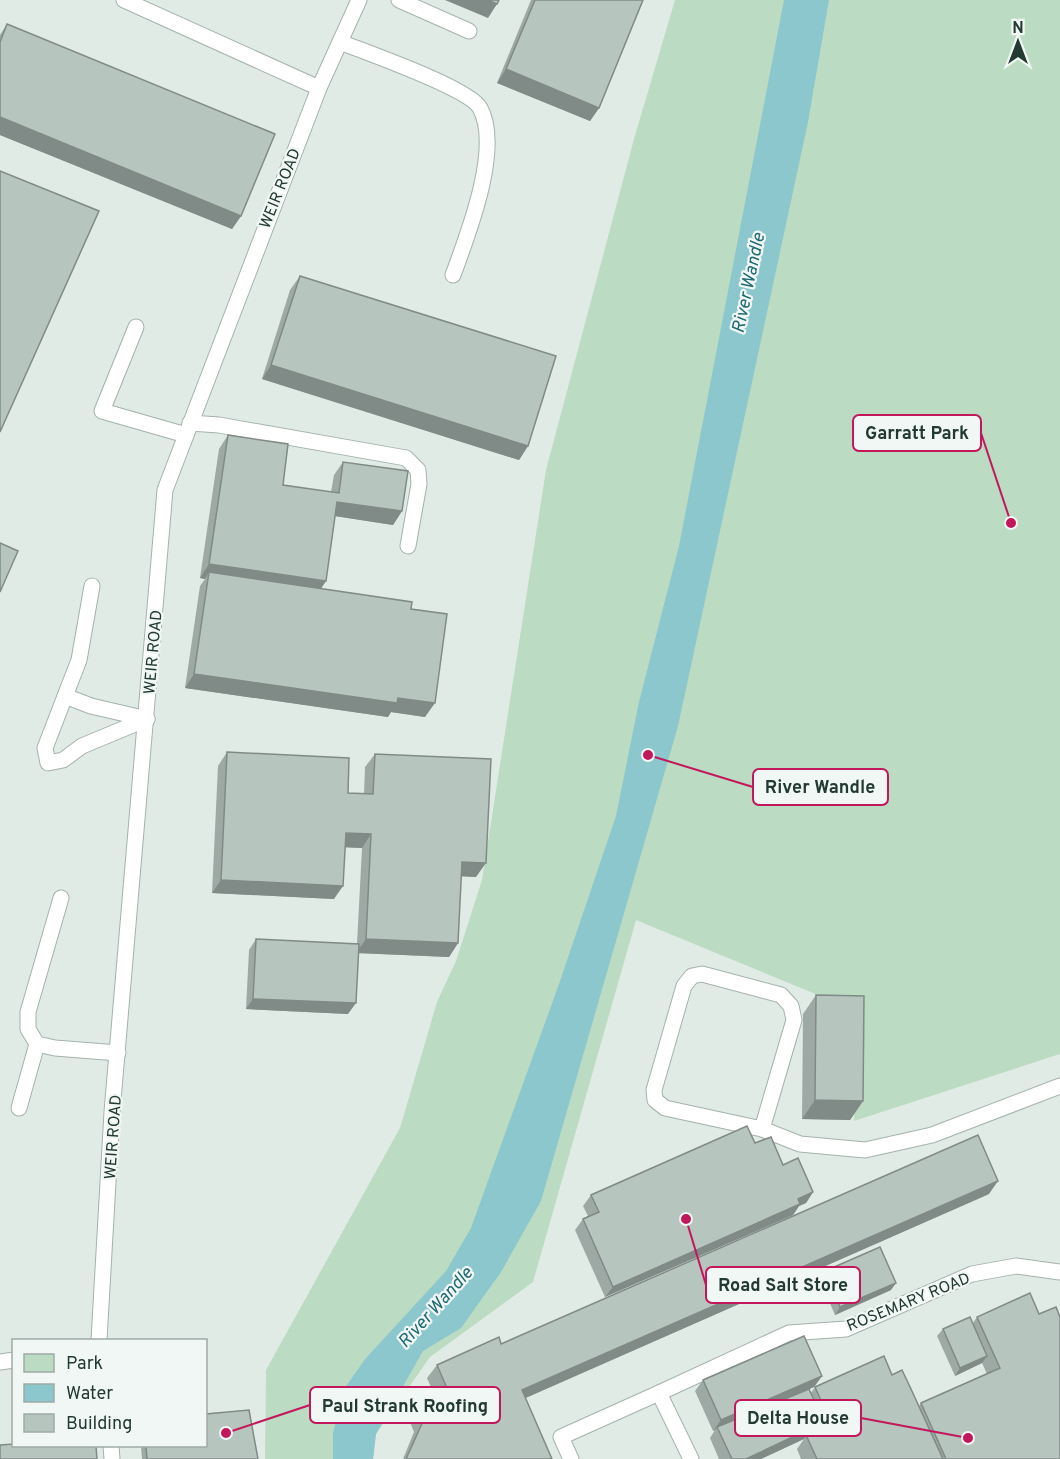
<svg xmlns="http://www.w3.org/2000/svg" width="1060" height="1459" viewBox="0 0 1060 1459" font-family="Overpass,sans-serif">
	<rect width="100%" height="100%" fill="#e1ebe6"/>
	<path fill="#bbdbc2" d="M675,0H1060V1054L854,1121L857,1011L636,920L533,1282L430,1357L376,1434L373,1459H265L266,1370L400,1128L437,1002L456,961L482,880L546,470L634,139Z"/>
	<path fill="#8cc7cd" d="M784,0H829L808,122L678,726L541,1201L501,1272L461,1328L423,1351L376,1434L373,1459H333V1433L344,1389L366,1358L446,1271L471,1228L559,984L616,816L639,702L679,546Z"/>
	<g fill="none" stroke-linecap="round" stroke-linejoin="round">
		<g stroke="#a4b2ac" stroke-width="17">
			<g id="lane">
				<path d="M124,0L319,88"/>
				<path d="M399,0L469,31"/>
				<path d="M340,42C365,52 469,88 480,108C502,148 468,234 453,275"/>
				<path d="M136,327L102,411L186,435"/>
				<path d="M190,423L219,425L406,458L418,470L419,484L408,546"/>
				<path d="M92,586L79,660L45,748L48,763L63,760L82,746L147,719"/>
				<path d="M65,696L91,706L147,719"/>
				<path d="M61,898L28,1012V1029L37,1044L55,1048L118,1053"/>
				<path d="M19,1108L37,1044"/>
				<path d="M762,1129L665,1108L655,1100L654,1090L684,986L692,976L702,974L781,995L791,1006L794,1020L762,1129L800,1144L865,1150L932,1135L1060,1086"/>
				<path d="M99,1340L112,1112L165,490L319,88L359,0"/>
				<path d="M0,1362L14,1360"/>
				<path d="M659,1393L789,1333L846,1329L972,1274L1016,1266L1060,1272"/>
				<path d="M111,1446L112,1459"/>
				<path d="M571,1459L561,1437L659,1393L691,1459"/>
			</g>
		</g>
		<use href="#lane" stroke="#fff" stroke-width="15"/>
	</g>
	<g fill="#9da9a4" fill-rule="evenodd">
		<path d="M531,0H643L599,108L590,121L497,83Z"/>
		<path d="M7,24L241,216L232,229L0,135V35Z"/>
		<path d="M300,276L528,446L519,460L262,379L290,290Z"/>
		<path d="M228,435L283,485L331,492L334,475L343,462L402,511L393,525L335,516L326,581L321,589L411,609L425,717L391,712L388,717L185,688L200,586L205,579L200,578L219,449Z"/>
		<path d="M227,752L348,793L364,794L365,767L375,754L476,877L461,876L458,943L449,957L358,953L348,1014L246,1009L249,950L256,939L357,944L362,848L345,847L334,899L212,893L218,766Z"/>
		<path d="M816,995L863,1101L850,1120L802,1119L803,1014Z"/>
		<path d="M755,1143L783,1165L813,1192L806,1203L799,1206L793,1215L605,1297L575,1230L583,1219L588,1216L583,1206L591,1195Z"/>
		<path d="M989,1194L525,1398L552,1459H403L414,1432L410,1422L419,1408L437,1401L427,1378L437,1365Z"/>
		<path d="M825,1271L891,1290L835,1315L819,1278Z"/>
		<path d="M977,1317L1060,1459H801L797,1449L804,1439L761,1459H719L710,1438L715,1430L713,1431L695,1391L703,1380L822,1376L814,1387L809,1389L811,1393L815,1387L892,1375L919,1406L921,1403L987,1374L982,1363L955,1376L937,1336L943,1329L973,1323ZM823,1415L828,1425L818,1430L824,1422L821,1416Z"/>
		<path d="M141,1446H206L258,1459H142Z"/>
	</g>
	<g fill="#808a86">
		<path d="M445,0H488L497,4L488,18Z"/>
		<path d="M506,69L599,108L590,121L497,83Z"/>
		<path d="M0,117L241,216L232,229L0,135Z"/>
		<path d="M271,365L528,446L519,460L262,379Z"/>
		<path d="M337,502L402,511L393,525L328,515Z"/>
		<path d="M209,564L326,581L316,595L209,572L205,579L200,578Z"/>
		<path d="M194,674L398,698L435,703L425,717L391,712L388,717L185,688Z"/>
		<path d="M346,833L371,834L362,848L336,847Z"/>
		<path d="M462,862L486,863L476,877L453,876Z"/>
		<path d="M221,880L343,886L334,899L212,893Z"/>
		<path d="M366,939L458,943L449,957L356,953Z"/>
		<path d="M253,999L356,1003L348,1014L246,1009Z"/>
		<path d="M815,1100L863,1101L850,1120L802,1119Z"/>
		<path d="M998,1181L989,1194L512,1404L522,1390Z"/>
		<path d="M813,1192L806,1203L799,1206L793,1215L605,1297L613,1287Z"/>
		<path d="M896,1283L891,1290L835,1315L840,1307Z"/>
		<path d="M987,1356L982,1363L955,1376L960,1368Z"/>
		<path d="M822,1376L814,1387L718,1429L717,1427L715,1430L713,1431L721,1420Z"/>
		<path d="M833,1401L823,1415L813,1419L823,1405Z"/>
		<path d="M824,1422L816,1433L806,1435L804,1439L761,1459H746Z"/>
	</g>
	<g fill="#b7c5bf" stroke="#808a86" stroke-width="1.5">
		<path d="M488,0H499L497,4Z"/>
		<path d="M535,0H643L599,108L506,69Z"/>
		<path d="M7,24L275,134L241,216L0,117V42Z"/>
		<path d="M0,171L99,211L0,432Z"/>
		<path d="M300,276L556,356L528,446L271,365Z"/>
		<path d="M228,435L288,444L283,485L339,493L343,462L408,471L402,511L337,502L326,581L209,564Z"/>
		<path d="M0,543L18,551L0,592Z"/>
		<path d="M209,572L412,602L411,609L447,614L435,703L398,698L397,703L194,674Z"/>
		<path d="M227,752L349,758L348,793L373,794L375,754L491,759L486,863L462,862L458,943L366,939L371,834L346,833L343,886L221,880Z"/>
		<path d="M256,939L359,944L356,1003L253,999Z"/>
		<path d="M816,995L864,996L863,1101L815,1100Z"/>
		<path d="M747,1126L755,1143L771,1137L783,1165L798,1158L813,1192L798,1199L800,1204L613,1287L583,1219L599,1212L591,1195Z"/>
		<path d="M978,1135L998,1181L522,1390L552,1459H406L424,1419L419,1408L450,1395L437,1365L499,1337L501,1344Z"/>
		<path d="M880,1247L896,1283L840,1307L825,1271Z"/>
		<path d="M1030,1293L1039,1314L1056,1307L1060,1317V1459H946L921,1403L1000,1368L977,1317Z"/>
		<path d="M970,1317L987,1356L960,1368L943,1329Z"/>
		<path d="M804,1336L822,1376L721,1420L703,1380Z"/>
		<path d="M884,1356L892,1375L902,1370L911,1389L943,1459H817L806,1435L841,1420L833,1401L823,1405L815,1387Z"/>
		<path d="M809,1389L824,1422L746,1459H732L717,1427Z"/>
		<path d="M249,1410L258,1459H147L146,1446H206V1414Z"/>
		<path d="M14,1444V1446H96L97,1459H0V1445Z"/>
	</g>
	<g text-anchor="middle" stroke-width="4.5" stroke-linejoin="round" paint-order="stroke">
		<g font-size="16" fill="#223a32" stroke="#f1f7f4">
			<text transform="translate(279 188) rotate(-68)" y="6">WEIR ROAD</text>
			<text transform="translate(152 652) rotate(-85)" y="6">WEIR ROAD</text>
			<text transform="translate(112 1137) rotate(-86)" y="6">WEIR ROAD</text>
			<text transform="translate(908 1301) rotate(-22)" y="6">ROSEMARY ROAD</text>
		</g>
		<g font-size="18" font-style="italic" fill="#206a73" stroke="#f1f7f4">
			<text transform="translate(748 283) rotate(-78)" y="6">River Wandle</text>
			<text transform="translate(435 1307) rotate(-48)" y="6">River Wandle</text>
		</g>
	</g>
	<path fill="none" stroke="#c2185b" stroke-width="2" d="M1011 523L981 433M648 755L753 787M686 1219L706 1285M226 1433L310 1405M968 1438L861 1418"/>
	<g fill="#c2185b" stroke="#f1f7f4" stroke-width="2">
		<circle cx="1011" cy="523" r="6"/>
		<circle cx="648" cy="755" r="6"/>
		<circle cx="686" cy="1219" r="6"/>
		<circle cx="226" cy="1433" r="6"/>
		<circle cx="968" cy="1438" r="6"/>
	</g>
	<g fill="#f1f7f4" stroke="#c2185b" stroke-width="2">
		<rect x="853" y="415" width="128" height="36" rx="6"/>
		<rect x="753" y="769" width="135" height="36" rx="6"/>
		<rect x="706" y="1267" width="154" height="36" rx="6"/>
		<rect x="310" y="1387" width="190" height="36" rx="6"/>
		<rect x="735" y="1400" width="126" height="36" rx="6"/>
	</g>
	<g font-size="18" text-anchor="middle" font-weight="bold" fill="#223a32">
		<text x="917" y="439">Garratt Park</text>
		<text x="820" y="793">River Wandle</text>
		<text x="783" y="1291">Road Salt Store</text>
		<text x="405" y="1412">Paul Strank Roofing</text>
		<text x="798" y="1424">Delta House</text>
	</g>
	<rect x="12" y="1339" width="195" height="108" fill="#f1f7f4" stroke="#9eaba6" stroke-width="1.5"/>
	<rect x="24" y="1354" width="30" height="18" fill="#bbdbc2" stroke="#9eaba6" stroke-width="1.5"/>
	<text x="66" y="1369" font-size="18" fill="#223a32">Park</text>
	<rect x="24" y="1384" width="30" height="18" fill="#8cc7cd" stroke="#9eaba6" stroke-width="1.5"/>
	<text x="66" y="1399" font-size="18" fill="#223a32">Water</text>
	<rect x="24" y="1414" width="30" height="18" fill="#b7c5bf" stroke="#9eaba6" stroke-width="1.5"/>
	<text x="66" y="1429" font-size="18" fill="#223a32">Building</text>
	<g transform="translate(1018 42)" stroke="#f1f7f4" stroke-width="4.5" paint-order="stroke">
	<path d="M0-4.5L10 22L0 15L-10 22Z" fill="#223a32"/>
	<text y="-9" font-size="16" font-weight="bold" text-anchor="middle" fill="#223a32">N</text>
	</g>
</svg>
